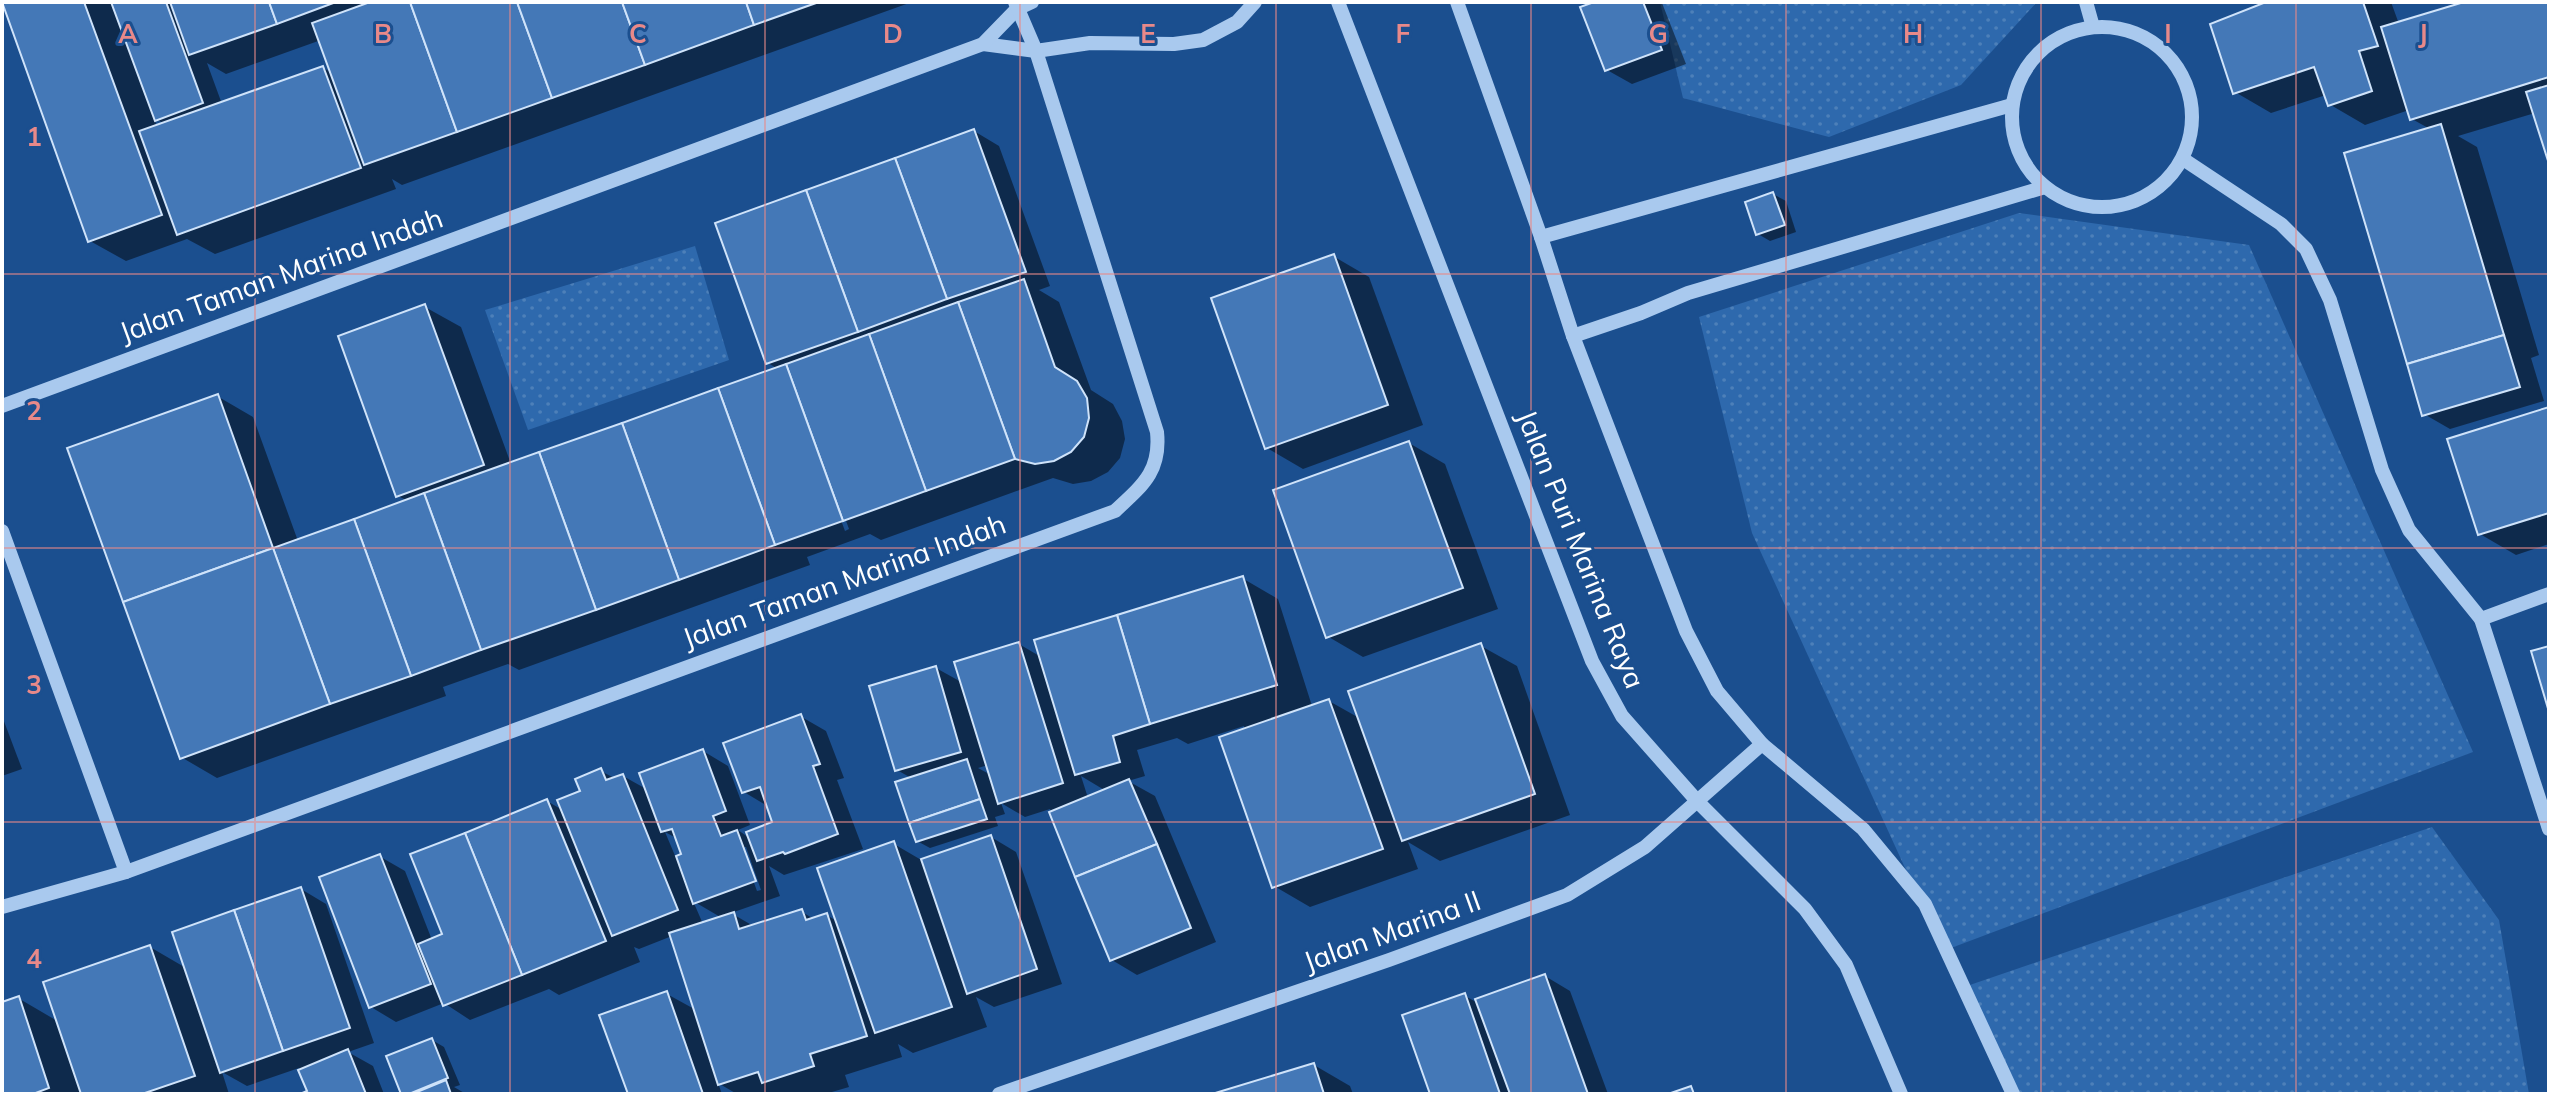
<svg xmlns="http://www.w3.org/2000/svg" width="2551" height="1096" viewBox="0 0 2551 1096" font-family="Mulish,sans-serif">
	<defs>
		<pattern id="grass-dots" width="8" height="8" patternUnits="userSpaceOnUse" patternTransform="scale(2)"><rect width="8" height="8" fill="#2e69ad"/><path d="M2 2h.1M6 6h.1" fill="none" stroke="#4d80b9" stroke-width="1.8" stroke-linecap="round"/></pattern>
	</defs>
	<rect width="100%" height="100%" fill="#1b4f8f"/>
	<g fill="url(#grass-dots)">
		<path d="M1660,2H2037L1961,85L1829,137L1683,98Z"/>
		<path d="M2019,213L2249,245L2473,752L1943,951L1752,533L1699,317Z"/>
		<path d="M695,246L729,360L528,430L485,310Z"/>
		<path d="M2432,827L2499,920L2529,1094H2016L1964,987Z"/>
	</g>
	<g fill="#0007" fill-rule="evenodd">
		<path d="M3,2H912L402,185L392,179L396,189L215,254L187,239L126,261L90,241ZM321,40L333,73L323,68L222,104L207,63L226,74ZM154,118L165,124L157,127Z"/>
		<path d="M1600,2L1662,3L1686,64L1632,84L1607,70Z"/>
		<path d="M2269,2H2391L2399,24L2471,2H2549V158L2535,113L2458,136L2477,147L2539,355L2531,358L2544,401L2450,429L2424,414L2430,129L2412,119L2409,110L2365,125L2329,104L2326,95L2271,113L2235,92Z"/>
		<path d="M974,131L999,146L1050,286L1039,290L1059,302L1091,390L1113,404L1122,421L1125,439L1120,458L1108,472L1091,481L1073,484L1053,478L881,540L870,534L807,557L810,565L519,670L508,664L443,687L446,696L217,778L181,757L217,396L253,417L298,541L408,501L398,496L425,307L461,327L511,464L778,369L768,363ZM791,384H796L849,529L845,531Z"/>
		<path d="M1773,194L1786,201L1796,232L1770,241L1758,234Z"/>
		<path d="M1333,256L1369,277L1423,425L1303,469L1267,448Z"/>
		<path d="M2549,409V544L2516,555L2480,534Z"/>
		<path d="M1409,443L1445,464L1498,609L1363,657L1327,636Z"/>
		<path d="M1242,578L1278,599L1312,706L1329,701L1361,719L1481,646L1517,666L1570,815L1440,861L1408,842L1418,869L1310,907L1274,886L1244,726L1188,744L1177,738L1137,750L1145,776L1128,781L1155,796L1216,942L1137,975L1112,960L1050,809L1025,817L1001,803L1005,814L995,817L998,826L930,848L917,841L913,779L897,770L936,668L963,683L1019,644L1041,657ZM988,765L991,775L978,768ZM1081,776L1106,791L1088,798Z"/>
		<path d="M2,716L22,769L2,776Z"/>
		<path d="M800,716L826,731L844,778L837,780L863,849L784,875L769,866L780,896L731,913L755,927L802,912L814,919L827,915L838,922L894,844L923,861L991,837L1016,852L1062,984L994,1007L976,997L987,1027L913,1053L898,1044L902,1057L845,1075L849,1087L825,1094H737L718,1083L722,1094H630L667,994L696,1010L672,936L639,949L634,947L640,962L559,995L549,989L470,1020L444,1003L396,1022L371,1007L379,856L405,871L432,940L445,936L547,801L564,811L601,771L616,779L623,776L648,790L703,751L728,766L750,825L738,830L752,840L775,823L769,807L744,792ZM665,832L678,839L684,855L676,858ZM741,847H746L761,890L757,891ZM693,901L722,918L703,924Z"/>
		<path d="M301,889L326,904L374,1043L348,1052L373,1066L384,1094H305L309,1092L299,1068L247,1086L222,1072L229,1094H2V1004L18,998L59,1022L150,947L186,968Z"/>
		<path d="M1545,976L1570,991L1608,1094H1432L1465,996L1478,1003Z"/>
		<path d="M432,1040L444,1047L460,1085L454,1087L466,1094H403Z"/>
		<path d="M1314,1065L1350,1086L1353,1094H1219Z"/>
	</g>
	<g fill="#4478b7" stroke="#cfe3fa" stroke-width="2">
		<path d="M2,2H84L162,215L88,242Z"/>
		<path d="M111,2H166L203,103L155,121Z"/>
		<path d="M170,2H269L277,24L189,55Z"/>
		<path d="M269,2H336L277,24Z"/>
		<path d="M370,2H410L457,132L364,165L312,23Z"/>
		<path d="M410,2H517L552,98L457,132Z"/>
		<path d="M517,2H622L645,65L552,98Z"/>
		<path d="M622,2H746L754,25L645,65Z"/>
		<path d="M746,2H819L754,25Z"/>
		<path d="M1594,2H1643L1662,50L1605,71L1580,7Z"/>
		<path d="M2266,2H2363L2378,46L2359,51L2372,91L2328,106L2314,67L2233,94L2210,24Z"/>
		<path d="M2464,2H2549V77L2410,120L2381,27Z"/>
		<path d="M323,66L361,168L177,235L139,131Z"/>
		<path d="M2549,85V164L2526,92Z"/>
		<path d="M2441,124L2504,335L2407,364L2344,153Z"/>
		<path d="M974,129L1026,272L947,299L895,158Z"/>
		<path d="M895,158L947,299L858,332L806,190Z"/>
		<path d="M806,190L858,332L766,364L715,223Z"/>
		<path d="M1773,192L1785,225L1756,235L1745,202Z"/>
		<path d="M1334,254L1388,405L1265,449L1211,298Z"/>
		<path d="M1024,279L1055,367L1077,381L1087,398L1089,418L1084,437L1071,452L1054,461L1035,464L1015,459L958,302Z"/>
		<path d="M958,302L1015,459L926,491L869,334Z"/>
		<path d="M425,304L484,465L396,497L338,336Z"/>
		<path d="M869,334L926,491L843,521L786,364Z"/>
		<path d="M2504,335L2520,387L2422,416L2407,364Z"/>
		<path d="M786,364L843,521L775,545L718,388Z"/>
		<path d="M718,388L775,545L679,580L622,423Z"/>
		<path d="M218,394L273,548L123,602L67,448Z"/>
		<path d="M2549,407V513L2478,535L2447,439Z"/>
		<path d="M622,423L679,580L596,610L539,452Z"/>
		<path d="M1409,441L1463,588L1326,638L1273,490Z"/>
		<path d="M539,452L596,610L481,650L424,493Z"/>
		<path d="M424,493L481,650L411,676L354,519Z"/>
		<path d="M354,519L411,676L330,704L273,548Z"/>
		<path d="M273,548L330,704L180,759L123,602Z"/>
		<path d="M1243,576L1277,685L1150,724L1117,615Z"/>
		<path d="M1117,615L1150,724L1113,736L1120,762L1075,775L1034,640Z"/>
		<path d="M1019,642L1063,783L998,804L954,662Z"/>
		<path d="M1481,643L1535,794L1402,841L1348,691Z"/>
		<path d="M2549,646V712L2531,651Z"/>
		<path d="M936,666L961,752L895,771L869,686Z"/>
		<path d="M1329,699L1383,849L1272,888L1219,737Z"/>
		<path d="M801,714L820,764L813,766L838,834L785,854L783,852L757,861L746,832L772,822L760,787L742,793L723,743Z"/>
		<path d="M703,749L726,811L713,816L721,836L737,830L756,881L693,904L676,856L681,854L672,829L661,832L639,773Z"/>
		<path d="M967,759L980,799L909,823L895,782Z"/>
		<path d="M601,768L606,780L623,774L678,910L612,936L557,800L580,791L575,779Z"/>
		<path d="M1129,779L1157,844L1075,877L1049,812Z"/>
		<path d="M547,799L606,941L522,975L465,833Z"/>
		<path d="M980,799L987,819L916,842L909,823Z"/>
		<path d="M465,833L522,975L443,1006L418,944L442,934L410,854Z"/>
		<path d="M991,835L1037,969L967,994L921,859Z"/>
		<path d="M894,841L952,1007L875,1033L817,868Z"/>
		<path d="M1157,844L1191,928L1110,961L1075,877Z"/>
		<path d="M380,854L431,984L369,1008L319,877Z"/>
		<path d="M301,887L350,1028L283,1051L234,910Z"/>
		<path d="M802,909L806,920L827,913L867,1036L810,1054L814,1066L762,1083L758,1072L718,1085L669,933L734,912L739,929Z"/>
		<path d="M234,910L283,1051L220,1073L172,932Z"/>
		<path d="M150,945L195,1076L142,1094H81L43,982Z"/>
		<path d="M1545,974L1588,1094H1510L1475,999Z"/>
		<path d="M667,991L703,1094H628L599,1015Z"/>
		<path d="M1465,993L1500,1094H1430L1402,1015Z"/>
		<path d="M19,996L49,1088L33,1094H2V1002Z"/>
		<path d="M432,1038L448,1078L409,1094H401L386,1056Z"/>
		<path d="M348,1049L366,1094H300L307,1091L298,1070Z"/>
		<path d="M1314,1063L1324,1094H1212Z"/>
		<path d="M446,1080L451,1094H412Z"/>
		<path d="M1691,1086L1694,1094H1668Z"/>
	</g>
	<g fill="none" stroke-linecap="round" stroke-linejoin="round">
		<g stroke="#a9c9ee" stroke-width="14">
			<path d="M1338,2L1592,661L1622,716L1698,802L1805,909L1846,965L1901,1094"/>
			<path d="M1457,2L1541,237L1573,336L1686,631L1717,691L1762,744L1863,829L1925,904L2013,1094"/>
			<path d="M2086,2L2093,27"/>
			<circle cx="2102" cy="117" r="90"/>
			<path d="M983,44L1036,51L1090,43L1174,44L1203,40L1237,22L1255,2"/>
			<path d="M2183,159L2281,224L2306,249L2330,300L2382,470L2409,530L2481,619L2549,594"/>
			<path d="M1541,237L2012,105"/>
			<path d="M1573,336L1641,313L1688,293L2045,187"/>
			<path d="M2,406L983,44L1017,9L1032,2"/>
			<path d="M2,531L126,872"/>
			<path d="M2481,619L2549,829"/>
			<path d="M2,907L126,872L1115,511C1143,485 1161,471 1157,432L1036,51L1015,2"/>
			<path d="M999,1094L1389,960L1567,895L1645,847L1762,744"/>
		</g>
	</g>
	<path fill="none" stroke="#e88989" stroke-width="2" stroke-opacity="0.55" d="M255,2V1094M510,2V1094M765,2V1094M1020,2V1094M1276,2V1094M1531,2V1094M1786,2V1094M2041,2V1094M2296,2V1094M2,274H2549M2,548H2549M2,822H2549"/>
	<g text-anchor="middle" stroke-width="6" stroke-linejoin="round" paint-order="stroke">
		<g font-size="28" fill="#fff" stroke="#1b4f8f">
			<text transform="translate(281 275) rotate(-20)" y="10">Jalan Taman Marina Indah</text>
			<text transform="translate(1581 549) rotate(68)" y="10">Jalan Puri Marina Raya</text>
			<text transform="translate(844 581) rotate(-20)" y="10">Jalan Taman Marina Indah</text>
			<text transform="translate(1392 931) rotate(-20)" y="10">Jalan Marina II</text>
		</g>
	</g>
	<g font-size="26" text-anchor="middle" font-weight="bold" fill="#e88989" stroke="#1b4f8f" stroke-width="6" stroke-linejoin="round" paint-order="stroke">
		<text x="128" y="43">A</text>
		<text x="383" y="43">B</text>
		<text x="638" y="43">C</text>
		<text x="893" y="43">D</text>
		<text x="1148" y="43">E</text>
		<text x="1403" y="43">F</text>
		<text x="1658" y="43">G</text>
		<text x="1913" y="43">H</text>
		<text x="2168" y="43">I</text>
		<text x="2423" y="43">J</text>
		<text x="34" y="146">1</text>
		<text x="34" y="420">2</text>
		<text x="34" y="694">3</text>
		<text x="34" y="968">4</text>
	</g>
	<rect width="2551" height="1096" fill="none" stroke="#ffffff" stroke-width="8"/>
</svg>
